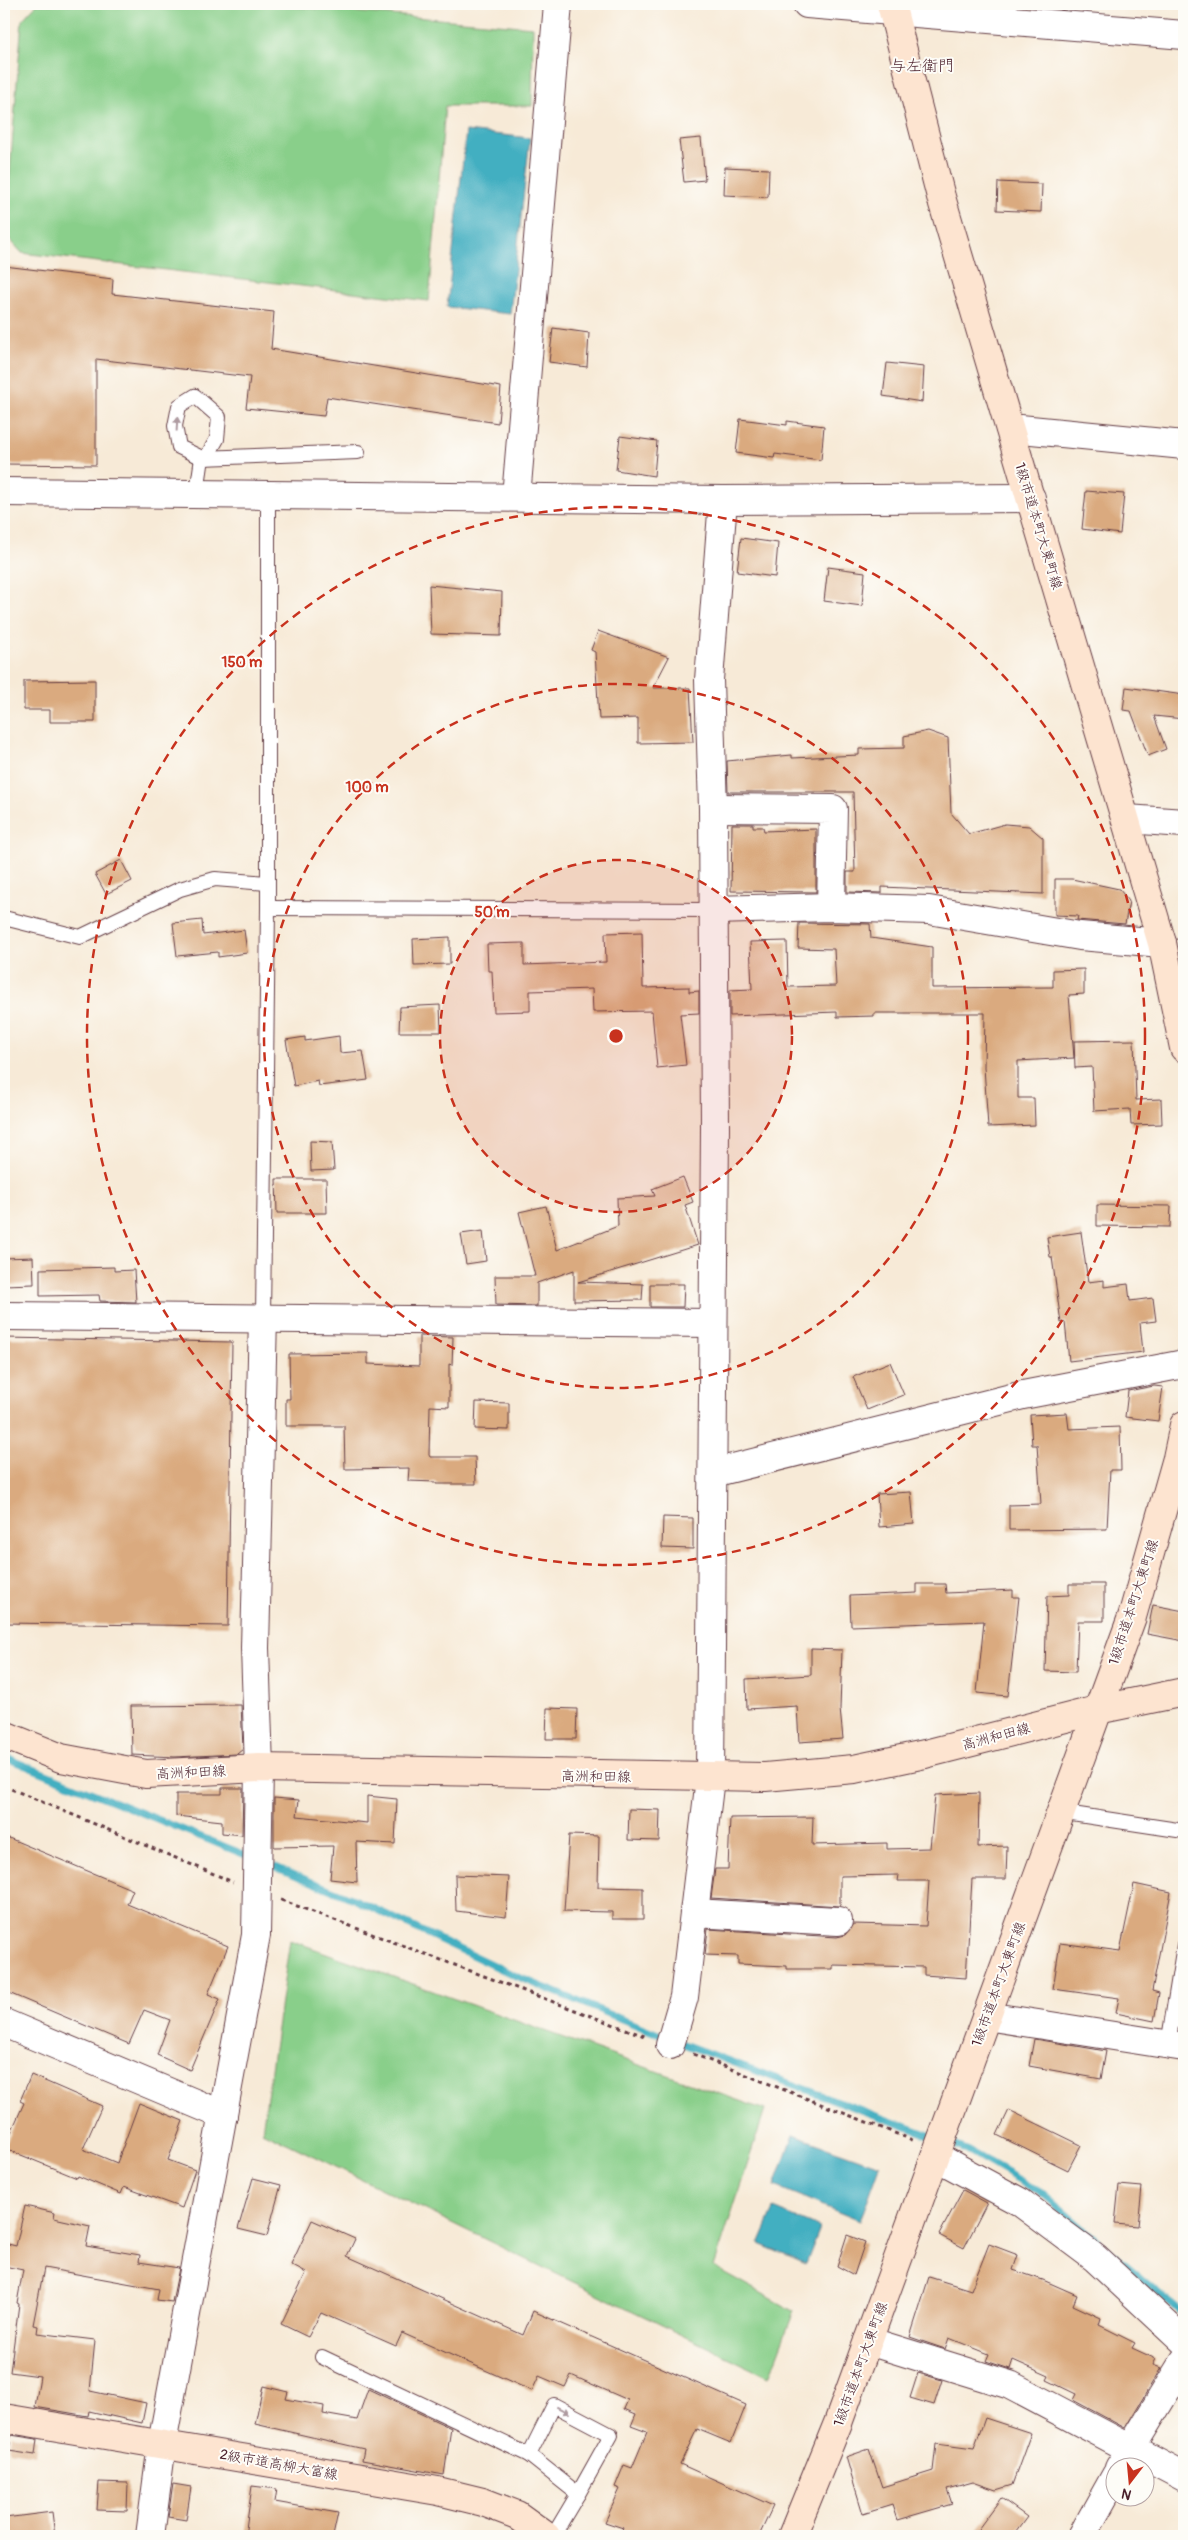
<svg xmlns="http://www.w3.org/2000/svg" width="1188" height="2540" viewBox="0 0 1188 2540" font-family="Pangolin,'Klee One',sans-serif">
	<rect width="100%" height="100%" fill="#fdfcf7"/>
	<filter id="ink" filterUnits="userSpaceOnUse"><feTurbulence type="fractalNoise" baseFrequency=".02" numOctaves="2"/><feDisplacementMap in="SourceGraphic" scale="10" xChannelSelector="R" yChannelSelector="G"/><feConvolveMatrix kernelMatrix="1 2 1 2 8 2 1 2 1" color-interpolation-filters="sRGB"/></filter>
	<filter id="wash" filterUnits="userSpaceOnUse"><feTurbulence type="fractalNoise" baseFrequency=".0096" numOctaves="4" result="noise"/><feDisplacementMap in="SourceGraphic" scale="20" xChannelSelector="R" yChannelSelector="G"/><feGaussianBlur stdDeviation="1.12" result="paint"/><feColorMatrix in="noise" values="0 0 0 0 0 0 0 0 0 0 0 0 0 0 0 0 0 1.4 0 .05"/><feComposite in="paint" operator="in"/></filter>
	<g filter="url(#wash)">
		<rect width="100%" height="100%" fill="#f7ead7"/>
		<g fill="#89cf8a" stroke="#6a775a">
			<path d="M37,4H260L533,27L532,106H445L429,301L22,253L5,234L22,20Z"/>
			<path d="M290,1940L765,2110L714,2267L794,2311L769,2377L262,2131Z"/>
		</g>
		<g fill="#43afc1" stroke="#466776">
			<path d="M466,131L530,138L510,314L447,307Z"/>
			<path d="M793,2135L880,2166L860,2221L775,2186Z"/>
			<path d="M774,2209L820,2228L806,2264L759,2244Z"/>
		</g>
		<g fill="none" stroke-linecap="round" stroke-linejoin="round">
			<g stroke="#43afc1" stroke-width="7">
				<path d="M4,1757L253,1858"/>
				<path d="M263,1862L356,1900L516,1976L668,2038"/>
				<path d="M678,2042L937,2138"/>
				<path d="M947,2142L969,2151L1040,2192L1184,2314"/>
			</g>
		</g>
		<g id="blocks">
			<g fill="#daaa7f">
				<path d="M701,138L705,180L684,182L679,140Z"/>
				<path d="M725,167L769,169L768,197L724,195Z"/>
				<path d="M998,182L1042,184L1041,212L997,210Z"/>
				<path d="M4,266L113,279L112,294L274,312L271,349L501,387L498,423L327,397L324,416L246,408L250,377L96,359V465L4,464Z"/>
				<path d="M553,328L589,333L587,367L549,362Z"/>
				<path d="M887,363L924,367L922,402L883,396Z"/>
				<path d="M740,419L787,425V421L824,426L821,460L775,454L774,458L736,453Z"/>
				<path d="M620,436L657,441L654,476L616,470Z"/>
				<path d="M1086,491L1124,494L1120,534L1082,529Z"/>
				<path d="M741,538L778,543L775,577L737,572Z"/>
				<path d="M828,567L865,572L862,606L824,601Z"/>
				<path d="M429,585L502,592L501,636L431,634Z"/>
				<path d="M598,631L669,657L653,688H690L693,742L638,743V718L599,719L595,652L591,650Z"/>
				<path d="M95,680V722H50V710H24V681Z"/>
				<path d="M1126,687L1184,695V719L1154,716L1166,749L1148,756L1131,711L1123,710Z"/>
				<path d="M928,731L948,738L951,813L969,834L1005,824L1029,826L1043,838V894L882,887V893L847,892V872H855L853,792H728L727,761L792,755V758L859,755V749L904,748V736Z"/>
				<path d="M732,824H753V827H763L764,831L816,829V892L731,891Z"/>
				<path d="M121,860L132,881L106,894L95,874Z"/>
				<path d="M1055,879H1072L1119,889L1129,901L1125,924L1077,920L1078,916L1055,915Z"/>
				<path d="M202,920L203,935L244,930L247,953L218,957V952L177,956L173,923Z"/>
				<path d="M799,923L870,924L871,938L932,947V988L1053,987V970L1084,969V994L1069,995L1074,1058L1018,1061V1098H1034L1035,1125L988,1127L984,1067L985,1013H874V1016L837,1017V1012L730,1016V990L752,989L750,942L787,941L788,987L836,986L834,949L798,948Z"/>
				<path d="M642,932L643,988L689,987V992L699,991V1013L680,1014L686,1065L657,1068L652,1011L593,1012L592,989L530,991V1011L494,1012L492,971H488L487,944L524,943V965L606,962L605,933Z"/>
				<path d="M450,937V964L414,965L413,939Z"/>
				<path d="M440,1005L441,1032H399L400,1007Z"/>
				<path d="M339,1036L340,1053L363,1051L368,1080L319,1086L318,1081L294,1086L286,1040L305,1037V1041Z"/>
				<path d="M1134,1040L1136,1100L1161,1099L1162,1124L1131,1125L1130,1109L1094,1111L1092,1067L1075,1068L1074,1041Z"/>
				<path d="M310,1141L332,1142L334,1170L311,1171Z"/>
				<path d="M683,1177L693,1202L685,1205L698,1245L578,1282L643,1284L642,1300L574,1301V1270L537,1283V1306L496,1305L495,1276H535L519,1212L546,1206L557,1250L618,1226L617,1198L655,1196L652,1189Z"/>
				<path d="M276,1179H326L327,1213H277Z"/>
				<path d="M1097,1205L1171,1206L1170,1227L1097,1226Z"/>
				<path d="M483,1231L486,1261L466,1264L461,1234Z"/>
				<path d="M1081,1232L1088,1282L1104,1280V1287L1128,1284L1130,1301L1153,1298L1156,1321L1140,1323L1143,1352L1069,1361L1065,1322L1061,1323L1052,1257H1050L1047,1237Z"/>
				<path d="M33,1257L34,1284L4,1285V1258Z"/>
				<path d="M114,1267V1271L134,1270L136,1302L100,1301L99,1295L40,1296V1269Z"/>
				<path d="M650,1284H684L683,1307H650Z"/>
				<path d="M419,1336L453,1337L452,1365L449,1364V1407L430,1406L429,1455L430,1457H475L476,1484H436V1482L408,1481L409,1468L345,1469L344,1426H286V1399H290L289,1354L368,1353V1364L419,1366Z"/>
				<path d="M4,1338L232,1342L228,1626L4,1623Z"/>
				<path d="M890,1362L904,1395L867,1410L853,1377Z"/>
				<path d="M1154,1386L1163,1387L1158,1421L1125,1417L1128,1391Z"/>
				<path d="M476,1402L509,1403V1430L475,1429Z"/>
				<path d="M1067,1413L1069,1429L1120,1427L1121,1470H1110L1107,1529L1009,1530V1505L1041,1504L1037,1445H1032L1030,1415Z"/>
				<path d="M911,1492L914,1524L879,1527L877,1494Z"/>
				<path d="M663,1517L693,1518V1549L662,1548Z"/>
				<path d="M917,1584H945L946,1593L1013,1590V1597H1019L1008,1696L977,1693L984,1621L851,1626L850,1596L917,1593Z"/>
				<path d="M1069,1584H1104V1621H1078L1076,1672L1045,1671L1047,1596L1069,1595Z"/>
				<path d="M1153,1605L1184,1611V1641L1147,1634Z"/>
				<path d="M811,1649L842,1650L840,1709L843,1739L799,1742L797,1706L747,1709L746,1679L811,1675Z"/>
				<path d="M241,1705L243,1749L237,1754L175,1757L132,1755L131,1706Z"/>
				<path d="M547,1708L577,1709L576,1739H546Z"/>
				<path d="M222,1788H243L242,1835L222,1833V1821L176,1816V1794H222Z"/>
				<path d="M979,1793L978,1847L1007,1846L1006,1879H972L966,1978L924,1975V1967L833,1965V1969H787V1966L738,1964V1956L705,1955L708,1929L837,1937L845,1935L853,1924L926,1926L929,1881H898L899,1875L840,1876V1906L711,1898L715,1869H728L730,1818L813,1817L812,1845L887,1843V1849L930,1848L935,1795Z"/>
				<path d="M367,1796L397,1799L395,1844L356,1842L357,1882L330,1879L333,1846L274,1847V1798L299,1800L297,1816L367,1823Z"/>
				<path d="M629,1809L660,1810L659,1841L628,1840Z"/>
				<path d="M569,1835L599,1836L598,1887L643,1888V1919H612V1912L564,1911Z"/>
				<path d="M4,1836L133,1890L127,1904L228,1946L208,1994L220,1999L190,2070L157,2055L170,2020L144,2010L129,2044L4,1991Z"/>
				<path d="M455,1875L509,1877L506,1917L456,1911Z"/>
				<path d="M1134,1884L1171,1892L1152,1991L1159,1993L1154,2021L1116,2013L1119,1998L1053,1989L1060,1943L1120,1951Z"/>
				<path d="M1034,2039L1106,2051L1101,2079L1029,2066Z"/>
				<path d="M31,2075L102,2106L83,2149L117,2163L139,2103L183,2121L168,2160L195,2170L182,2208L124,2187L121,2194L78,2176L77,2178L4,2148L24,2103L20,2101Z"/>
				<path d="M1009,2110L1081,2145L1068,2170L997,2135Z"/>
				<path d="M253,2178L281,2185L267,2236L238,2229Z"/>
				<path d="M1119,2185L1142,2187L1138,2226L1115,2224Z"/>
				<path d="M963,2190L987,2203L964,2248L939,2235Z"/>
				<path d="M25,2206L55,2213L54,2218L90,2226L86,2246L140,2255L139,2262L179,2268L172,2302L157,2300L159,2289L44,2268L33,2325L38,2326L37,2333L95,2340L90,2391L146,2403L142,2423L89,2411L88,2416L35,2407L40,2376L10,2372L19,2304L17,2303L23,2270L4,2266V2243L16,2246Z"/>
				<path d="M312,2220L355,2239L347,2256L523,2335L533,2311L746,2405L731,2443L697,2429L680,2464L773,2506L759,2536H620L623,2528L605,2522L620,2489L615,2487L624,2465L632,2468L647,2432L631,2426L636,2414L624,2409L628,2400L571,2375L565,2387L539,2376L532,2391L402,2333L396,2346L321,2313L308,2337L281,2324L306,2273L291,2265Z"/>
				<path d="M847,2235L865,2242L854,2275L837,2266Z"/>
				<path d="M989,2244L1018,2255L1013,2270L1043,2280L1077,2295L1073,2305L1101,2318L1099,2325L1135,2343L1132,2348L1156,2359L1153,2365L1161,2368L1125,2428L1073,2400L1076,2394L1047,2380L1049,2376L1013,2360L1010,2369L986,2361L989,2354L949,2338L945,2349L910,2337L929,2277L971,2290Z"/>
				<path d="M918,2373L942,2380L934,2405L910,2398Z"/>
				<path d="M263,2386L288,2392L286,2399L324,2406L323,2414L357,2420L368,2389L451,2428L444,2475L362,2460L364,2449L255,2424Z"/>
				<path d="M985,2418L1031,2433L1012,2485L996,2490L973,2482L947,2489L952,2504L897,2520L892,2505L863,2514L846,2457L869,2449L882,2487L933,2471L936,2444L974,2449Z"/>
				<path d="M11,2435L37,2439L35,2455L9,2451Z"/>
				<path d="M99,2482L128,2483L127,2511L97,2510Z"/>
				<path d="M173,2484L191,2487L186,2520L168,2517Z"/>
				<path d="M252,2486L277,2489L275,2502L338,2513L333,2536H245Z"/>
				<path d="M1001,2498L1027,2517L1013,2536H973Z"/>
				<path d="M52,2512L55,2536H8L5,2518Z"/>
			</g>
		</g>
	</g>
	<g filter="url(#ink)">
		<use href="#blocks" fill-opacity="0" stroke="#643d45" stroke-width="1"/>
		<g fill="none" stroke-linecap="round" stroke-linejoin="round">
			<g stroke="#643d45" stroke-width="16">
				<g id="lane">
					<path d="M202,458L179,447L175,426L179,406L195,396L219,417L217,439L206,458"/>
					<path d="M197,492L202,458L358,452"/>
					<path d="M268,908L713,910"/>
					<path d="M4,918L80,937L180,889L215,879L267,883"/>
					<path d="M263,1317L268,908V493"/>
					<path d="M1059,1812L1184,1831"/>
					<path d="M1168,2045L1184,1945"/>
					<path d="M322,2357L529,2455L578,2494L553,2536"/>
					<path d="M529,2455L554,2405L611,2435L578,2494"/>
				</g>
			</g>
			<g stroke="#643d45" stroke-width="30">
				<g id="street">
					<path d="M807,4L1184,35"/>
					<path d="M1010,428L1184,445"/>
					<path d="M4,492L723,500L1031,498"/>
					<path d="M516,497L558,4"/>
					<path d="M713,808L833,809L831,907"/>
					<path d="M1127,819L1184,823"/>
					<path d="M713,910L831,907L929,910L1080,936L1162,943"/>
					<path d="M4,1316L712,1323"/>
					<path d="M713,1473L1023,1395L1184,1364"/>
					<path d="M694,1913L838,1921"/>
					<path d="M986,2016L1184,2047"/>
					<path d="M4,2023L223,2115"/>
					<path d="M670,2045L684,1997L710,1778L715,1127L713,808L709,680L723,500"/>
					<path d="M935,2156L1020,2202L1095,2258L1184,2341"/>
					<path d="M868,2341L1010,2385L1184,2477"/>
					<path d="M1119,2468L1184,2361"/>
					<path d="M150,2536L162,2444L256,1935L259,1768L255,1648L263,1317"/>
					<path d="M1082,2536L1116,2475"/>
				</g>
			</g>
			<g stroke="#643d45" stroke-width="30">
				<g id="secondary">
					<path d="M891,4L941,197L1162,943L1184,1048"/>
					<path d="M4,1735L61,1758L146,1774L259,1768L765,1777L854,1769L925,1754L1097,1710L1184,1692"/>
					<path d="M4,2418L438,2491L483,2502L517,2515L546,2536"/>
					<path d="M792,2536L838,2423L1132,1617L1177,1458L1184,1425"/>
				</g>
			</g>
			<g stroke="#643d45" stroke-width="3" stroke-dasharray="4 4" stroke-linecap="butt">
				<path d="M4,1786L233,1882"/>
				<path d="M281,1900L647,2037"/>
				<path d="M693,2054L915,2141"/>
			</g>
			<use href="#lane" stroke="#fff" stroke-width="14"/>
			<use href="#street" stroke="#fff" stroke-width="28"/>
			<use href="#secondary" stroke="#fde4d0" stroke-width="28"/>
		</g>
		<defs><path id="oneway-solid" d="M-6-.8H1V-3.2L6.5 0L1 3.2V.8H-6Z" transform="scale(1.25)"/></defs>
		<g fill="#ae9aa0">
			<use href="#oneway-solid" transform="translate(177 424) rotate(-87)"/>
			<use href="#oneway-solid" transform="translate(563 2410) rotate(27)"/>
		</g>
	</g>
	<circle cx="616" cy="1036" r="176" fill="#c8321e" fill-opacity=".12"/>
	<g fill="none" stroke="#c8321e" stroke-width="2.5" stroke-dasharray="9 6">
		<circle cx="616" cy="1036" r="176"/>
		<circle cx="616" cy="1036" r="352"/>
		<circle cx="616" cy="1036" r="529"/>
	</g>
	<g text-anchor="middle" stroke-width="4" stroke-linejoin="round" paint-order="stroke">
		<g font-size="14" fill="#4a1f2b" stroke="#fdfcf7">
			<text transform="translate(1039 526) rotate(73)" y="5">1級市道本町大東町線</text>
			<text transform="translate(1133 1602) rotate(-72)" y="5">1級市道本町大東町線</text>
			<text transform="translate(996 1736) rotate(-15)" y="5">高洲和田線</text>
			<text transform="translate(191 1772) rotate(-3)" y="5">高洲和田線</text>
			<text transform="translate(596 1776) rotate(1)" y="5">高洲和田線</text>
			<text transform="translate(998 1984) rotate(-70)" y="5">1級市道本町大東町線</text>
			<text transform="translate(860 2364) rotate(-70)" y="5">1級市道本町大東町線</text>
			<text transform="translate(279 2464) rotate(10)" y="5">2級市道高柳大富線</text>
		</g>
		<g font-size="16" fill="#4a1f2b" stroke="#fdfcf7">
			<text x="922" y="71">与左衛門</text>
		</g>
	</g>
	<circle cx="616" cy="1036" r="8" fill="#c8321e" stroke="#fdfcf7" stroke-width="2.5"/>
	<g font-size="15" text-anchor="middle" font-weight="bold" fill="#c8321e" stroke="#fdfcf7" stroke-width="4" stroke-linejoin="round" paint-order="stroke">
		<text x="242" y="667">150 m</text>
		<text x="367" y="792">100 m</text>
		<text x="492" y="917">50 m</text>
	</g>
	<rect width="1188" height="2540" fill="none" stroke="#fdfcf7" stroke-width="20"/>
	<g transform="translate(1130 2482) rotate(196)"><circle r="24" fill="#fdfcf7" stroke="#b5a4a5"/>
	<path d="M0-4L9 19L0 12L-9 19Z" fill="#c8321e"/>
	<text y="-8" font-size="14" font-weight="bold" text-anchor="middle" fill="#4a1f2b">N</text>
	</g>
</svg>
